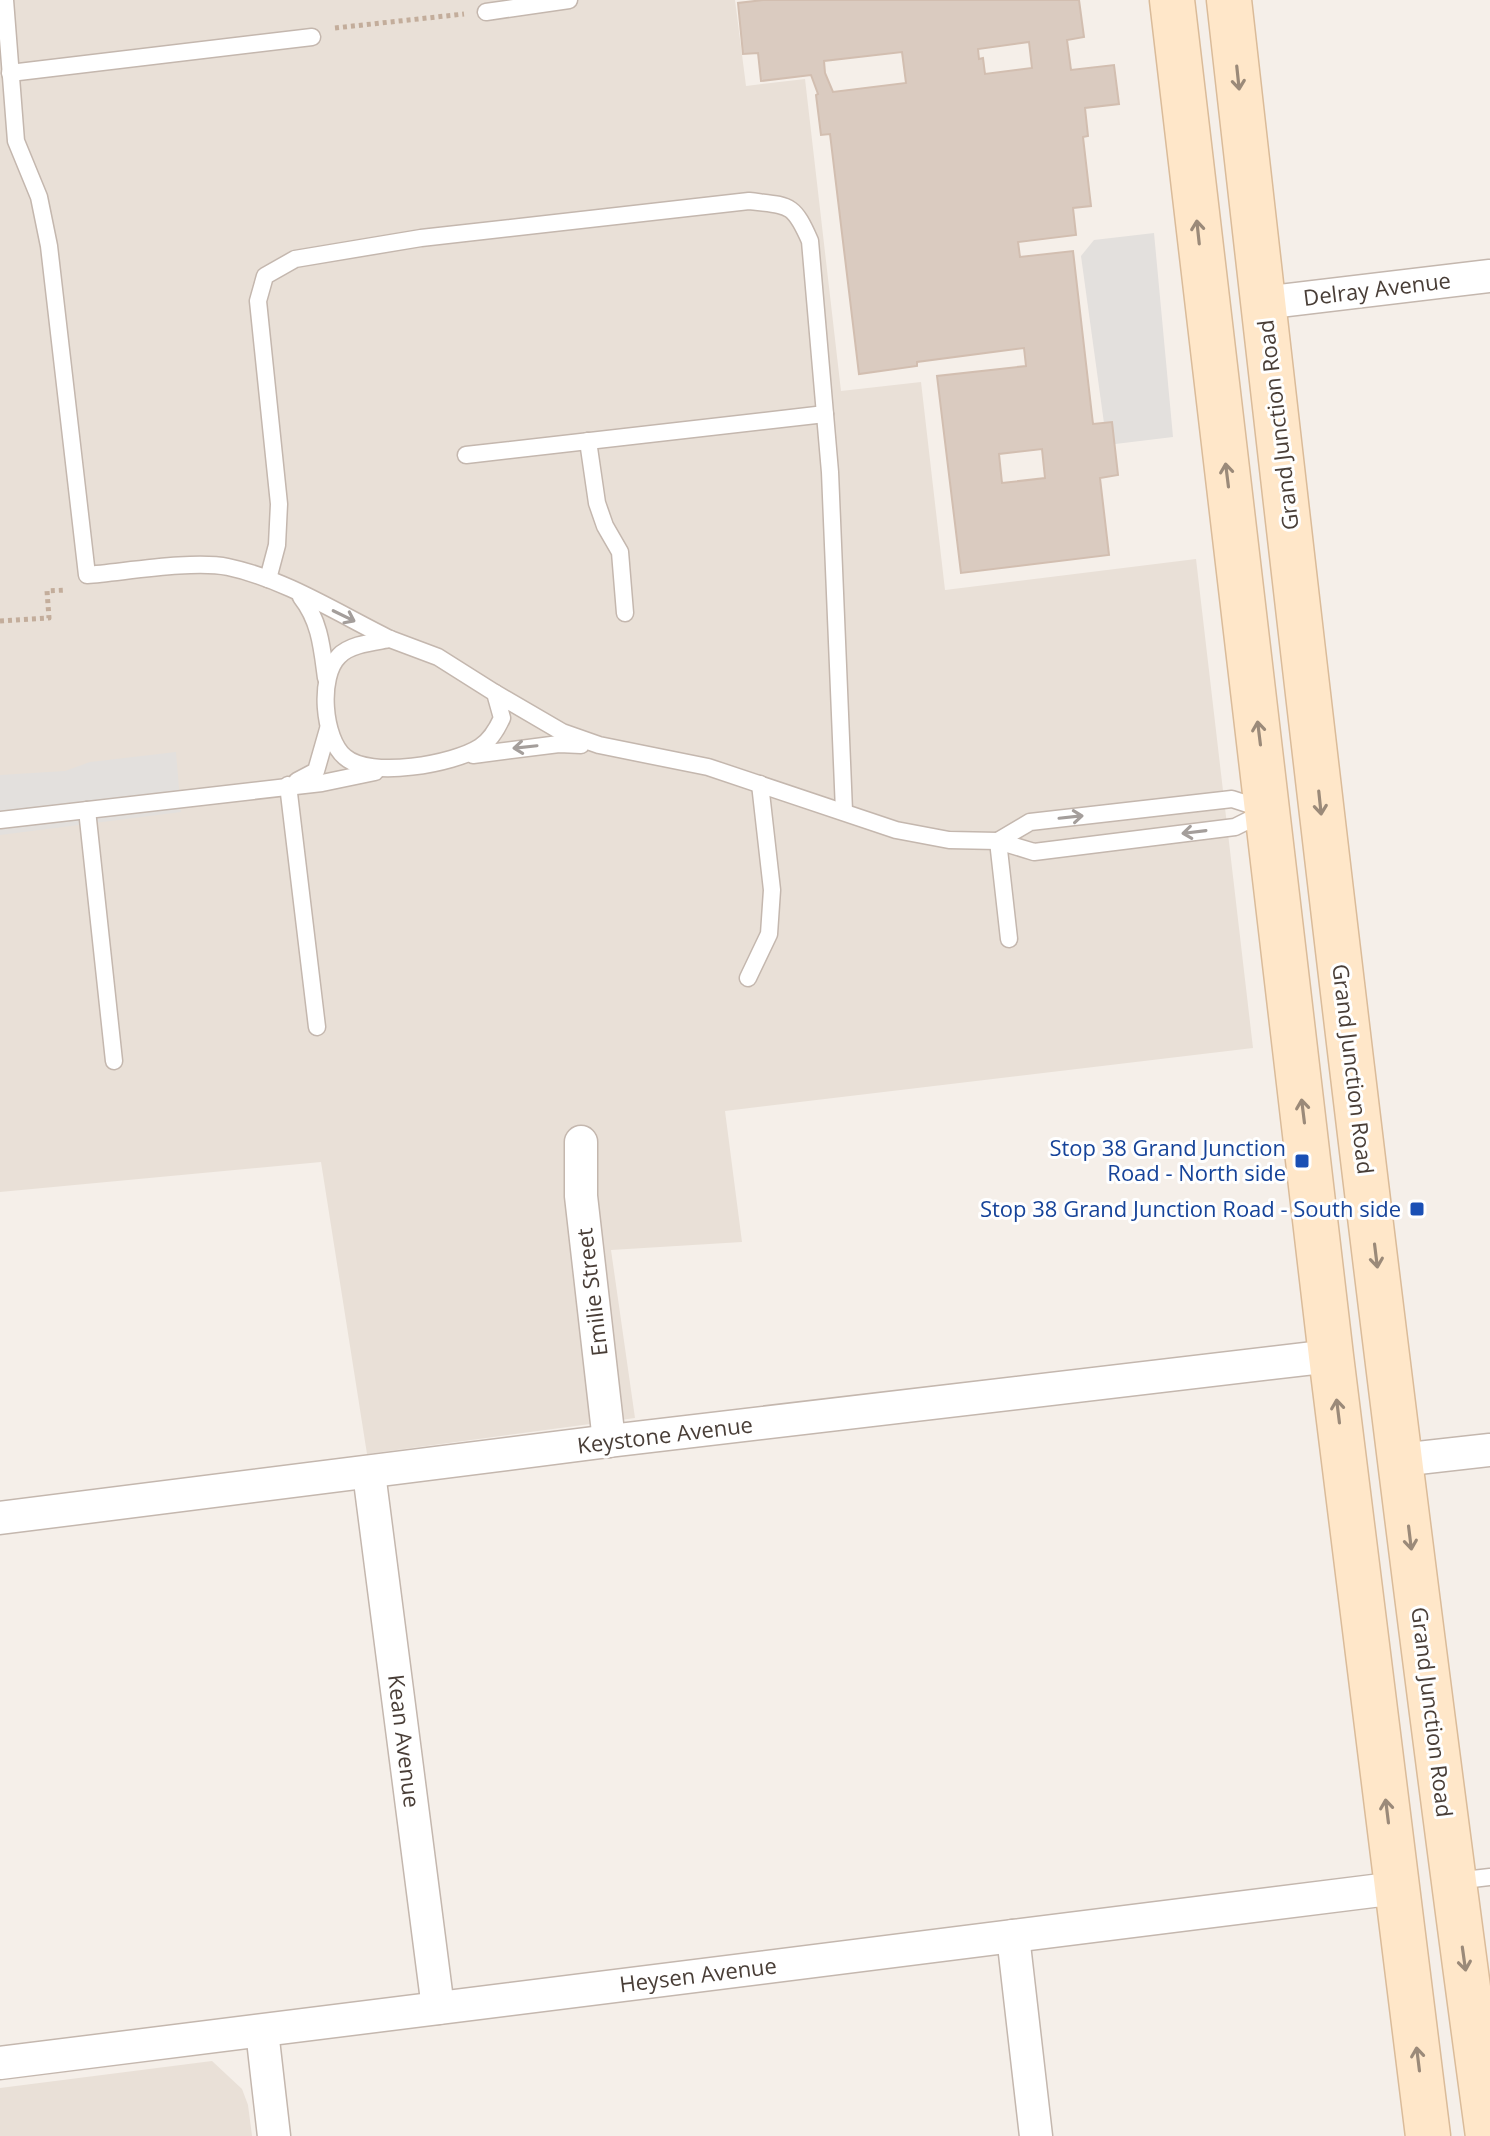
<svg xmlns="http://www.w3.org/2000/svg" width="1490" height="2136" viewBox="0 0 1490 2136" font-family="'Open Sans',sans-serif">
	<rect width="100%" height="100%" fill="#f5efe9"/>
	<g fill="#e9e0d7">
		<path d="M0,0H735L746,86L805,79L841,391L921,382L945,590L1196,559L1253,1048L725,1111L742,1242L611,1250L635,1418L367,1454L321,1162L0,1192Z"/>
		<path d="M212,2061L242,2089L248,2105L252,2136H0V2088Z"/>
	</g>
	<g fill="#e3e0dd">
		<path d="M1154,233L1173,437L1107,445L1081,256L1094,240Z"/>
		<path d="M176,752L181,812L0,835V775L65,771L90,762Z"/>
	</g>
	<path fill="#dacbc0" stroke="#d2beb0" stroke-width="2" fill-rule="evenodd" d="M763,0H1079L1084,37L1067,40L1071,70L1114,65L1119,104L1085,108L1088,136L1083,137L1091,206L1073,208L1076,235L1018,242L1020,257L1073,251L1093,424L1112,422L1118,475L1100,478L1109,555L961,573L937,376L1026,366L1024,348L917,362V366L859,374L830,134L821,135L816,95L818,94L811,75L761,81L758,53L743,54L738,3ZM1029,42L1032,68L985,74L983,58L979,59L978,49ZM902,52L906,83L833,92L825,73L824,61ZM1042,449L1045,478L1002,483L999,454Z"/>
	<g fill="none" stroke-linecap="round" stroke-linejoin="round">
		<g stroke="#c4b7ae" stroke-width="19">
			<g id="service">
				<path d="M5,0L16,141L39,197L49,246L87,575C125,572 192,560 228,567C285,579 339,614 390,639"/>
				<path d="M486,12L569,0"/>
				<path d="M10,73L312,37"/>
				<path d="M588,441L597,503L605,526L620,552L625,613"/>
				<path d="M466,455L825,414"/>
				<path d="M268,579L277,545L279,504L258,301L265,276L295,259L421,238L749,201C789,206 793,202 810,241L830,472L844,811"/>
				<path d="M301,597C320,621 322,648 326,678"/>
				<path d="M390,639L438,657L495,693L502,718C497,729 491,740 480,747C454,764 370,779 345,757C323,739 318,676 339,656C350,644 375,642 390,639Z"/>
				<path d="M495,693L562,732L599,745L708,767L896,830L949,840L998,841L1034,852L1235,827L1263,813"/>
				<path d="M473,755L559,744L581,745"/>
				<path d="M297,781L316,771L328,729"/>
				<path d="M288,785L317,1027"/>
				<path d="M87,810L114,1061"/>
				<path d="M0,820L322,783L375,772"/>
				<path d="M998,841L1030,822L1232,799L1263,809"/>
				<path d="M998,841L1009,939"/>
				<path d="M748,978L769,934L772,890L760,784"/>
				<path d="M1455,1881L1490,1877"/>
			</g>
		</g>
		<g stroke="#c4b7ae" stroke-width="35">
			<g id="minor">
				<path d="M1263,303L1490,276"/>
				<path d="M581,1142V1196L609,1441"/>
				<path d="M1400,1460L1490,1450"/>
				<path d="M369,1473L438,2008"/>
				<path d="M0,1518L609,1441L1331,1356"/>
				<path d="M1013,1936L1036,2136"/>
				<path d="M262,2031L274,2136"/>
				<path d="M0,2063L1397,1888"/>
			</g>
		</g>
		<g stroke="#dabb99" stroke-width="47">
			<g id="secondary">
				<path d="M1172,0L1331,1356L1428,2136"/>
				<path d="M1229,0C1309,713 1391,1425 1488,2136"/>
			</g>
		</g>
		<g stroke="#c3ad9b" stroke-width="5" stroke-dasharray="4 4" stroke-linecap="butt">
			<path d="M335,28L464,14"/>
			<path d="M0,621L49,618L47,591L66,590"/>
		</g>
		<use href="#service" stroke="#fff" stroke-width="16"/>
		<use href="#minor" stroke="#fff" stroke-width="32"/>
		<use href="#secondary" stroke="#ffe7c9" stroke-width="44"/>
	</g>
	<defs><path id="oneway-shaft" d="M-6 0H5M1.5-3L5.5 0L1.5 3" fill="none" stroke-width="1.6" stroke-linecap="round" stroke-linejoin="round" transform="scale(2)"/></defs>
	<g stroke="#9b8a79">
		<use href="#oneway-shaft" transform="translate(1238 78) rotate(84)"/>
		<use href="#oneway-shaft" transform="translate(1198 232) rotate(-96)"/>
		<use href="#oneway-shaft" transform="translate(1227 475) rotate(-97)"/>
		<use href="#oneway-shaft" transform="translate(1259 733) rotate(-97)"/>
		<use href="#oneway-shaft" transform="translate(1320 803) rotate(84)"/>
		<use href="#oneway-shaft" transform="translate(1303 1111) rotate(-97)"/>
		<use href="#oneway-shaft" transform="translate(1376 1256) rotate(83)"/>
		<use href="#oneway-shaft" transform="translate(1338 1411) rotate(-97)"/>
		<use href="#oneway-shaft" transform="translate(1410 1538) rotate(83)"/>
		<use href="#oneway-shaft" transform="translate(1387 1811) rotate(-97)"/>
		<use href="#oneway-shaft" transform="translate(1464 1959) rotate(82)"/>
		<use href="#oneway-shaft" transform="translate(1418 2059) rotate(-97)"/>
	</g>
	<g stroke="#a49e9b">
		<use href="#oneway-shaft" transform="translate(344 616) rotate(26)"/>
		<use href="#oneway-shaft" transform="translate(525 747) rotate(174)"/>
		<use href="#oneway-shaft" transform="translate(1071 817) rotate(-6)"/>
		<use href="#oneway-shaft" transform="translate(1194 832) rotate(173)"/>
	</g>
	<g fill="#1a4fb4" stroke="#fff" stroke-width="3">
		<rect x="1294" y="1153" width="16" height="16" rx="4"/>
		<rect x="1409" y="1201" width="16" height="16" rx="4"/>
	</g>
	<g text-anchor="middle" stroke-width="6" stroke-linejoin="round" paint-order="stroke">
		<g font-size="22" fill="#493e37" stroke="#fff">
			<text transform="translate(1377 289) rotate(-7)" y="8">Delray Avenue</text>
			<text transform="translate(1278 425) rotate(-97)" y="8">Grand Junction Road</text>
			<text transform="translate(1353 1069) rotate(83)" y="8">Grand Junction Road</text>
			<text transform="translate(592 1292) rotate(-97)" y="8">Emilie Street</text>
			<text transform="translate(665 1435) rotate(-7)" y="8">Keystone Avenue</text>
			<text transform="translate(1432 1712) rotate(83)" y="8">Grand Junction Road</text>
			<text transform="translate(404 1741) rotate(83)" y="8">Kean Avenue</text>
			<text transform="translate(698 1975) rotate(-7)" y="8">Heysen Avenue</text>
		</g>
		<g font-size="22" fill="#164399" stroke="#fff" text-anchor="end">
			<text x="1286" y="1156">Stop 38 Grand Junction<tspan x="1286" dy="25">Road - North side</tspan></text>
			<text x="1401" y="1217">Stop 38 Grand Junction Road - South side</text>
		</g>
	</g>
</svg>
